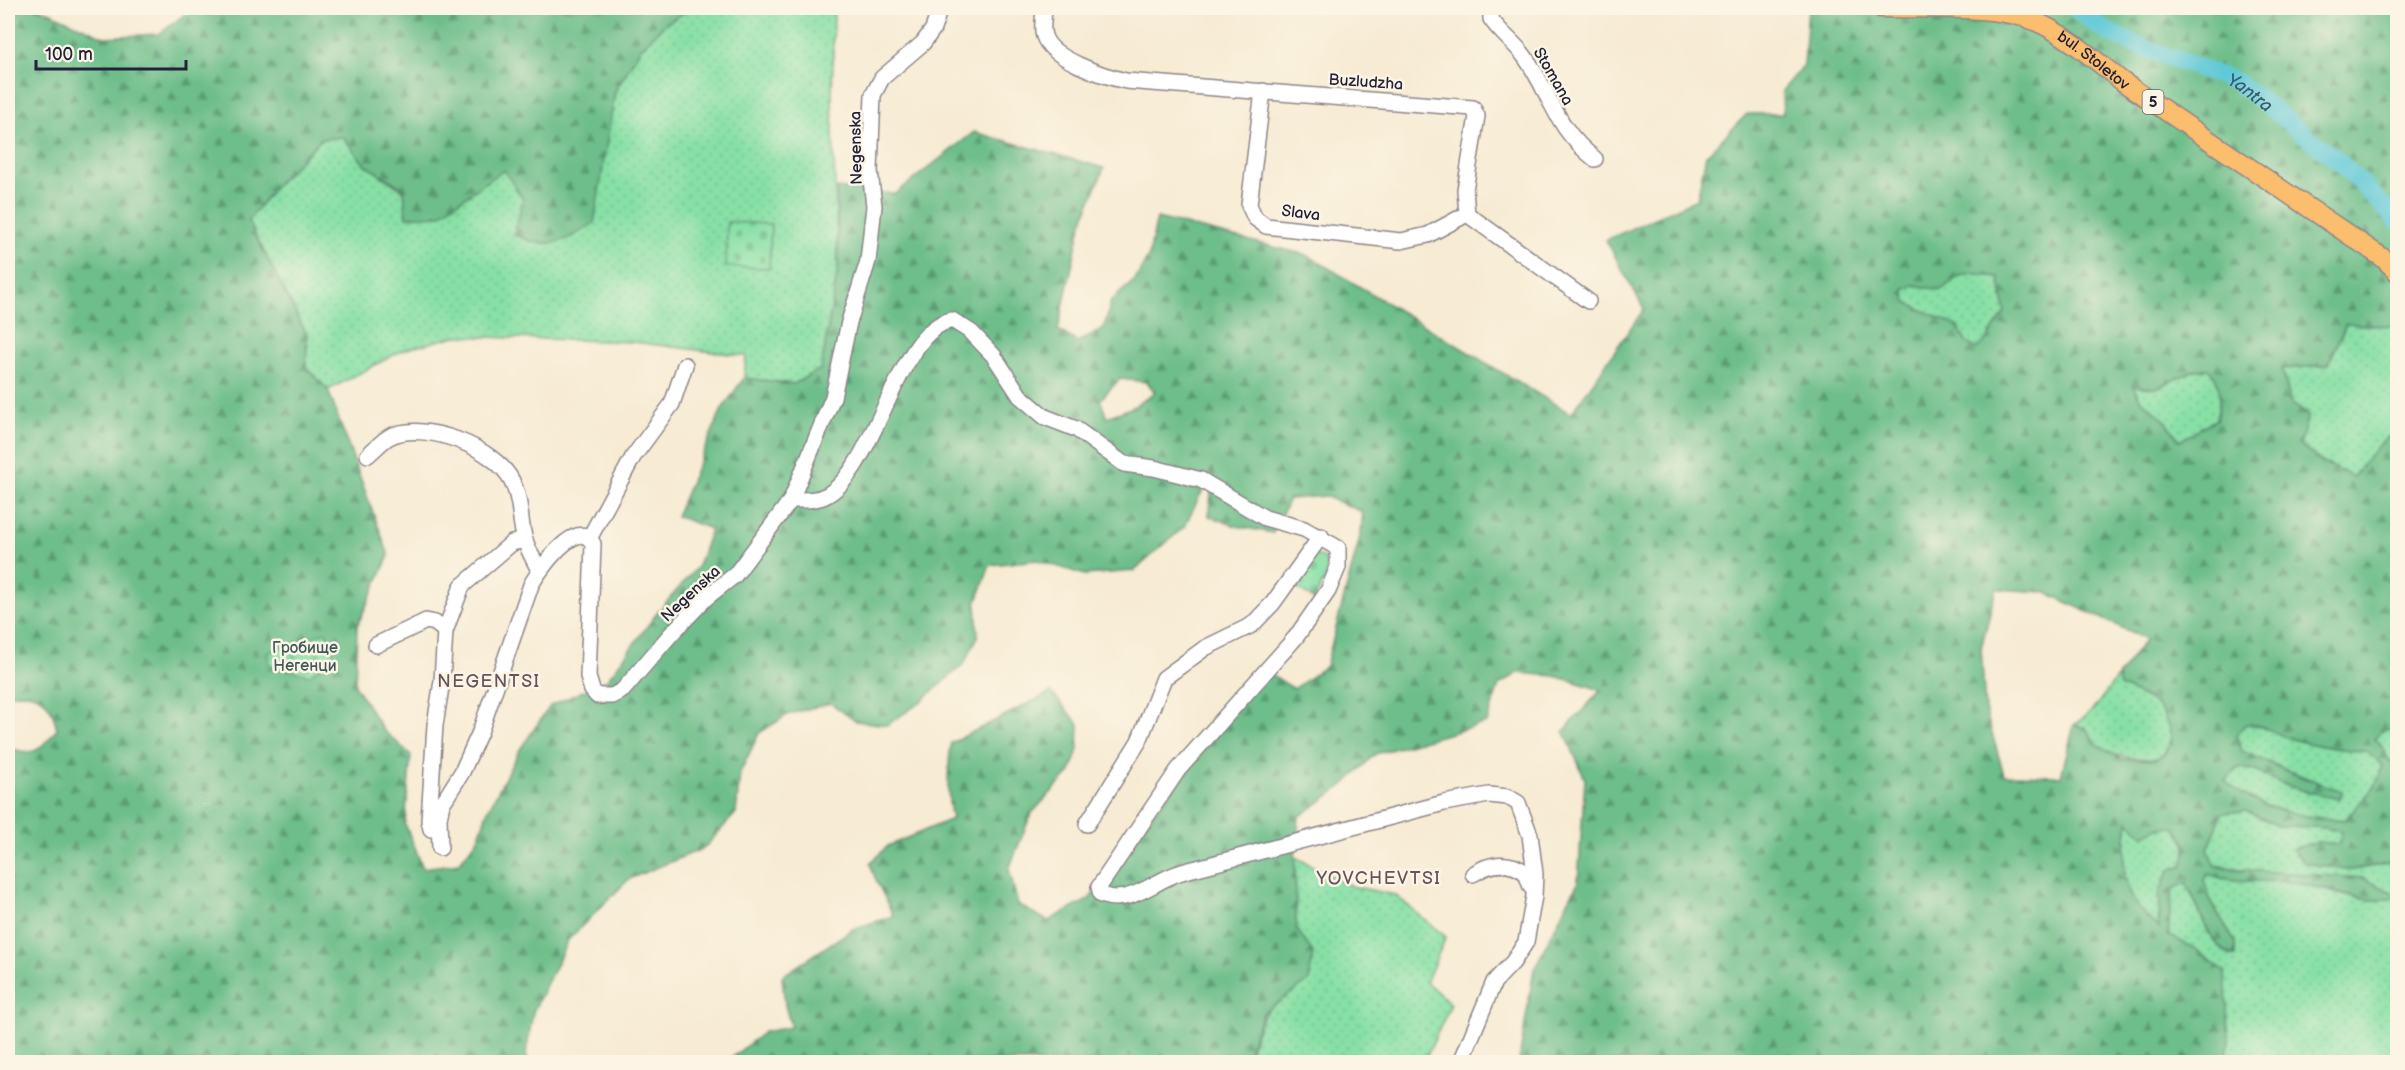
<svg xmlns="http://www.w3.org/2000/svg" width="2405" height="1070" viewBox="0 0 2405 1070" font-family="'Balsamiq Sans',sans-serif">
	<defs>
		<pattern id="grass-dots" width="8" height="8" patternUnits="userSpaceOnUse" patternTransform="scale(1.5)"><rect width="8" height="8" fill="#87e0a5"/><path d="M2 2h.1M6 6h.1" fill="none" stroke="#74c08f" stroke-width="1.8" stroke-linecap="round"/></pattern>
		<pattern id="forest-firs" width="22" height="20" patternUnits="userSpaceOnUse" patternTransform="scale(1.5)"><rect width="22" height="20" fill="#6dbe8a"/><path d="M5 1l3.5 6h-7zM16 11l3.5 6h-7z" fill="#599a72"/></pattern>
		<pattern id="cemetery-stones" width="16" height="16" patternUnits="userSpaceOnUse" patternTransform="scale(1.5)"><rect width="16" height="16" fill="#87e0a5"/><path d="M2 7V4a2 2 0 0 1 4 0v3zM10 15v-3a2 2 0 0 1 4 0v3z" fill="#74c08f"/></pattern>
	</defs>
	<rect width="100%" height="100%" fill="#fcf5e5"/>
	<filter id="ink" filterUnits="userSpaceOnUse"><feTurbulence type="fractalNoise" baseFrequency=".0167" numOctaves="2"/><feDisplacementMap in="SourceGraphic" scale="12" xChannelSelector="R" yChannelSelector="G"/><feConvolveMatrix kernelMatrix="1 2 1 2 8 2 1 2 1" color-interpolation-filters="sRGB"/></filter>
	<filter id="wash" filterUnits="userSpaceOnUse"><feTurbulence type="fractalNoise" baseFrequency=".008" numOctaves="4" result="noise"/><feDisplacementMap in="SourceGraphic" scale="24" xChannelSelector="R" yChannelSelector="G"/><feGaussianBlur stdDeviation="1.35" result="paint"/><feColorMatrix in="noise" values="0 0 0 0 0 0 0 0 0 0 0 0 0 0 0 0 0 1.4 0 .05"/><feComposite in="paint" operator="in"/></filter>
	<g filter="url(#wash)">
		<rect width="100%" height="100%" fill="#f7ebd3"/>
		<g fill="url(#grass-dots)" stroke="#548170" stroke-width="1.5">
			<path d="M692,8H834L832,99L838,269L821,369L794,384L744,378L746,356L634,342L456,336L403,350L328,390L306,368L307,335L248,221L277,184L321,139L344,137L364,164L439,215L504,170L523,199L605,152L615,91L640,49L665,23Z"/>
			<path d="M1971,273L2000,278L2005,312L1986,341L1976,349L1966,342L1956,326L1907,303L1904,290L1914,285L1941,290L1959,276Z"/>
			<path d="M2346,324L2395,326L2398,332L2397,429L2376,448L2353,477L2320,461L2300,445L2307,415L2291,403L2282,369L2328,365Z"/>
			<path d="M2208,369C2224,383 2220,401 2216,420C2201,425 2193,434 2180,441L2163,418L2140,399L2133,386L2156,388L2195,370Z"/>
			<path d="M2118,676L2120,686C2154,702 2163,701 2172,740C2169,745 2166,752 2162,755C2154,761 2148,759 2139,758C2112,757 2100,754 2086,728L2074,725L2093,710Z"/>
			<path d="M2246,724C2264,725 2266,729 2281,735C2303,744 2342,750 2365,751L2383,766L2375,786L2346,820C2302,817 2258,811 2224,781L2238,768C2256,767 2269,779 2285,785C2303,791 2322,795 2340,799L2342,792L2241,751L2236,735Z"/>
			<path d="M2397,727V763L2389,762L2383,747L2375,738L2383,731Z"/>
			<path d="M2246,811L2279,826L2318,827L2342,831L2339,844L2317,842L2293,849L2353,870L2397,862V895L2363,878L2275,874L2214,865L2208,850L2222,812Z"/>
			<path d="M2128,820L2158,828L2176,827C2185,842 2190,851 2183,867L2170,869L2160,891L2159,928C2118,895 2122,869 2128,820Z"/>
			<path d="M1295,857L1351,886L1395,895L1446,937L1426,982L1451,1004L1424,1062H1249C1255,1013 1282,990 1313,953L1296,929Z"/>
			<path d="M2208,874C2238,885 2266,877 2296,883C2328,889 2366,907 2397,897V1062H2223L2229,1041L2168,935L2172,889L2186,883C2200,906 2206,948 2235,957V942L2212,905L2203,880Z"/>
		</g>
		<path fill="url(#forest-firs)" stroke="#487062" stroke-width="1.5" fill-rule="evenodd" d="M8,8H40L104,37L159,34L193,8H692L665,24L640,49L615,91L594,223C565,243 547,251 514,234L523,199L504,170L439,215L406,217L404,189L364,164L343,137L321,139L277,184L248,221L307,335L306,368L328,390L389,556L357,626L355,686L383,730L411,755L405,824L423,868L459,863L478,839L488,810L519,751L550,706L607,680L657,613L698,566L711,529L676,516L722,409L744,378L794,384L821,369L838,269L837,188L895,194L974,132L1104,168L1081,225L1058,330L1077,342L1104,328L1111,301L1135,280L1149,255L1157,218L1307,255L1571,414L1644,309L1606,240L1697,199L1706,155L1747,114H1783L1782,91L1804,65L1808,8H2397V332L2394,326L2346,324L2328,365L2282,369L2291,403L2308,415L2300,445L2320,461L2353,477L2376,448L2397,429V727L2383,731L2375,738L2383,747L2389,762L2397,763V862L2353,870L2305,863L2292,849L2317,842L2339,844L2342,831L2318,827L2279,826L2246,811L2222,813L2208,850L2214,865L2228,869L2363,878L2397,895V897C2363,908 2326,885 2292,882C2263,880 2236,884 2208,874L2204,880L2212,905L2235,942V957C2206,946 2201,907 2186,883L2172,889L2168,935L2192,947L2225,972L2229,1041L2223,1062H1522L1519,1061L1534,969L1578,882L1585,779L1564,731L1601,690L1555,676L1518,673L1499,685L1487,723L1375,754L1344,785L1299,817L1295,857L1296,928L1313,953L1309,981L1263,1013L1251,1043L1249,1062H726L764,1032L791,1027L785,1005L782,976L853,929L893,916C886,897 875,883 870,863L888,846L952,819C946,793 948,770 951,743L1051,692L1079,724L1078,751L1071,771L1031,814L1009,869L1018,905L1048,921L1088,900L1099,887L1122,853L1266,671L1294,689L1326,666L1361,533L1363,512L1325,496L1289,499L1273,533L1236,526L1209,516L1213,469L1185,526L1134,571L1085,575L1037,560L990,565L976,604L978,636L964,664L918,704L887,725L856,721L830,703L789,714L759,733L740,773L736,813L704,848L629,879L568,940L533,1012L526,1054L528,1062H8V747C35,758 40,750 57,729C51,700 38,688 8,695ZM1971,273L1999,277L2005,312L1986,341L1976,349L1966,342L1957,326L1907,303L1904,290L1914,285L1941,290L1959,276ZM2208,369C2224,383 2220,401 2216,420C2201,425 2193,434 2180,441L2163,418L2140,399L2133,386L2156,388L2195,370ZM1120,379L1147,382L1155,392L1133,407L1107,417L1100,400ZM1996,589L2045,592L2146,639L2118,676L2120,686C2154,702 2163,701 2172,740L2164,755L2152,760L2122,759L2094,742L2086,728L2074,725L2061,776L2004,775L1985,709L1981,648ZM2246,724C2264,725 2266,729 2281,735C2303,744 2342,750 2365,751L2383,766L2375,786L2345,820C2302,817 2258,811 2225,781L2238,768C2255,767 2267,778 2283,784C2302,791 2321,795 2340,799L2342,791L2303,778L2242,751L2236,735ZM2128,820L2144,836L2158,828L2176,827C2185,842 2190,851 2182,867L2170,869L2160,892L2159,928C2117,895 2122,869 2128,820Z"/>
		<g fill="url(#cemetery-stones)" stroke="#548170" stroke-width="1.5">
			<path d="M727,222L771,224L769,268L726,267Z"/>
			<path d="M1314,555L1327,558V575L1314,600L1293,585Z"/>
			<path d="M326,632L334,656L309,675L270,665L266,653Z"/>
		</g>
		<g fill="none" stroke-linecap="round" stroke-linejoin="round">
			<path stroke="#5ec9d7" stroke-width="18" id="s1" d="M2075,8L2104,30L2136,45L2237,82L2342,164L2398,222"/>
		</g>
	</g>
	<g filter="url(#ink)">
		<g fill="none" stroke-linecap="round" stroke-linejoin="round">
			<g stroke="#8c8687" stroke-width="18">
				<g id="minor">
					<path d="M1044,8C1044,16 1041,28 1044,36C1051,59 1104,76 1126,81L1473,108L1477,116L1465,190L1467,214L1588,301"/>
					<path d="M1491,8V19C1500,33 1515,43 1525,57C1552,95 1554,127 1595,159"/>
					<path d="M1263,91L1249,205L1255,218L1266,226L1401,241L1428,235L1467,214"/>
					<path d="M368,455C375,449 382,441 389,437C423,419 496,448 512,481C522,501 519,521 525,540C528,550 534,560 539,570"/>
					<path d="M791,500C803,500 816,501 827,495C876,468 898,329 952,320L971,332L994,356L1020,396L1045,417L1076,429L1124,464L1154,468L1201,480L1265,518L1304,529L1338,548V567L1328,591L1296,637L1178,770L1099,887L1101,895C1126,905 1147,887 1169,877C1177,873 1188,870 1197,868L1444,803L1489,795L1508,797L1518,803L1530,835L1535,874L1534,896L1526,942L1513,962L1494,982L1461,1062"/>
					<path d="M590,537L633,457L672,404L685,365"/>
					<path d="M376,645L426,621L435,623L445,631"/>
					<path d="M1087,824L1139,741L1164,678L1205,648L1252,625L1273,603L1321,536"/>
					<path d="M431,829L429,820L435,725L442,681L445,631L462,586L512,543L525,540"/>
					<path d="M440,848L439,818L442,804L462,772L480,732L531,585C539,570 579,514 593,544L588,677L592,690L597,696H612L623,690L671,634L707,597L735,575L791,500L833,397L849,322L868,261L874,206L870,171L873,95L882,78L923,43L933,29L940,8"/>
					<path d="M1473,874C1490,863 1509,860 1526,873L1531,887"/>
				</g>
			</g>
			<g stroke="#8c8687" stroke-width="21">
				<g id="major">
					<path id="s2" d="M1881,8C1925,9 1991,5 2032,20C2065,33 2095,60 2123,82L2383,258L2398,273"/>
				</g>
			</g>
			<use href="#minor" stroke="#fff" stroke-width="15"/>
			<use href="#major" stroke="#fbbd6e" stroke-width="18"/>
		</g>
	</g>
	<g text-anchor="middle" stroke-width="5" stroke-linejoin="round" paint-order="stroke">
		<rect fill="#fcf5e5" stroke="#63616e" stroke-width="1.5" x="2142.5" y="90" width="21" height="24" rx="4.5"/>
		<g font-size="15" font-weight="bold" fill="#22223b">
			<text x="2153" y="107">5</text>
		</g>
		<g font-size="16" fill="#22223b" stroke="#fcf5e5">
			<text dy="6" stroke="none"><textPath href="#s2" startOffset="226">bul. Stoletov</textPath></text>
			<text transform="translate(1554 76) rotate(60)" y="6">Stomana</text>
			<text transform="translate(1366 81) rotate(4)" y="6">Buzludzha</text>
			<text transform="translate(855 148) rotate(-91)" y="6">Negenska</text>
			<text transform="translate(1301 212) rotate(7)" y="6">Slava</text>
			<text transform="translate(690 593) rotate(-43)" y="6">Negenska</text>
		</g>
		<g font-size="16" fill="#405b5b" stroke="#fcf5e5">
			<text x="305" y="653">Гробище<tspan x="305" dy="18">Негенци</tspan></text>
		</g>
		<g font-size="18" font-style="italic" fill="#375c72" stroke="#fcf5e5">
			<text dy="6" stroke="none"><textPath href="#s1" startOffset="196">Yantra</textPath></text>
		</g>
		<g font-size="18" letter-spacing="1.5" fill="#69535d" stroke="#fcf5e5">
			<text x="489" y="687">NEGENTSI</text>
			<text x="1379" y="884">YOVCHEVTSI</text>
		</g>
	</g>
	<rect width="2405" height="1070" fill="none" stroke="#fcf5e5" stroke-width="30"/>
	<path d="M36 60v9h150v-9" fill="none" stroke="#22223b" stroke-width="3"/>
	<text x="45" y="60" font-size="18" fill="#22223b" stroke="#fcf5e5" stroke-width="4.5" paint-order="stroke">100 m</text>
</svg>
